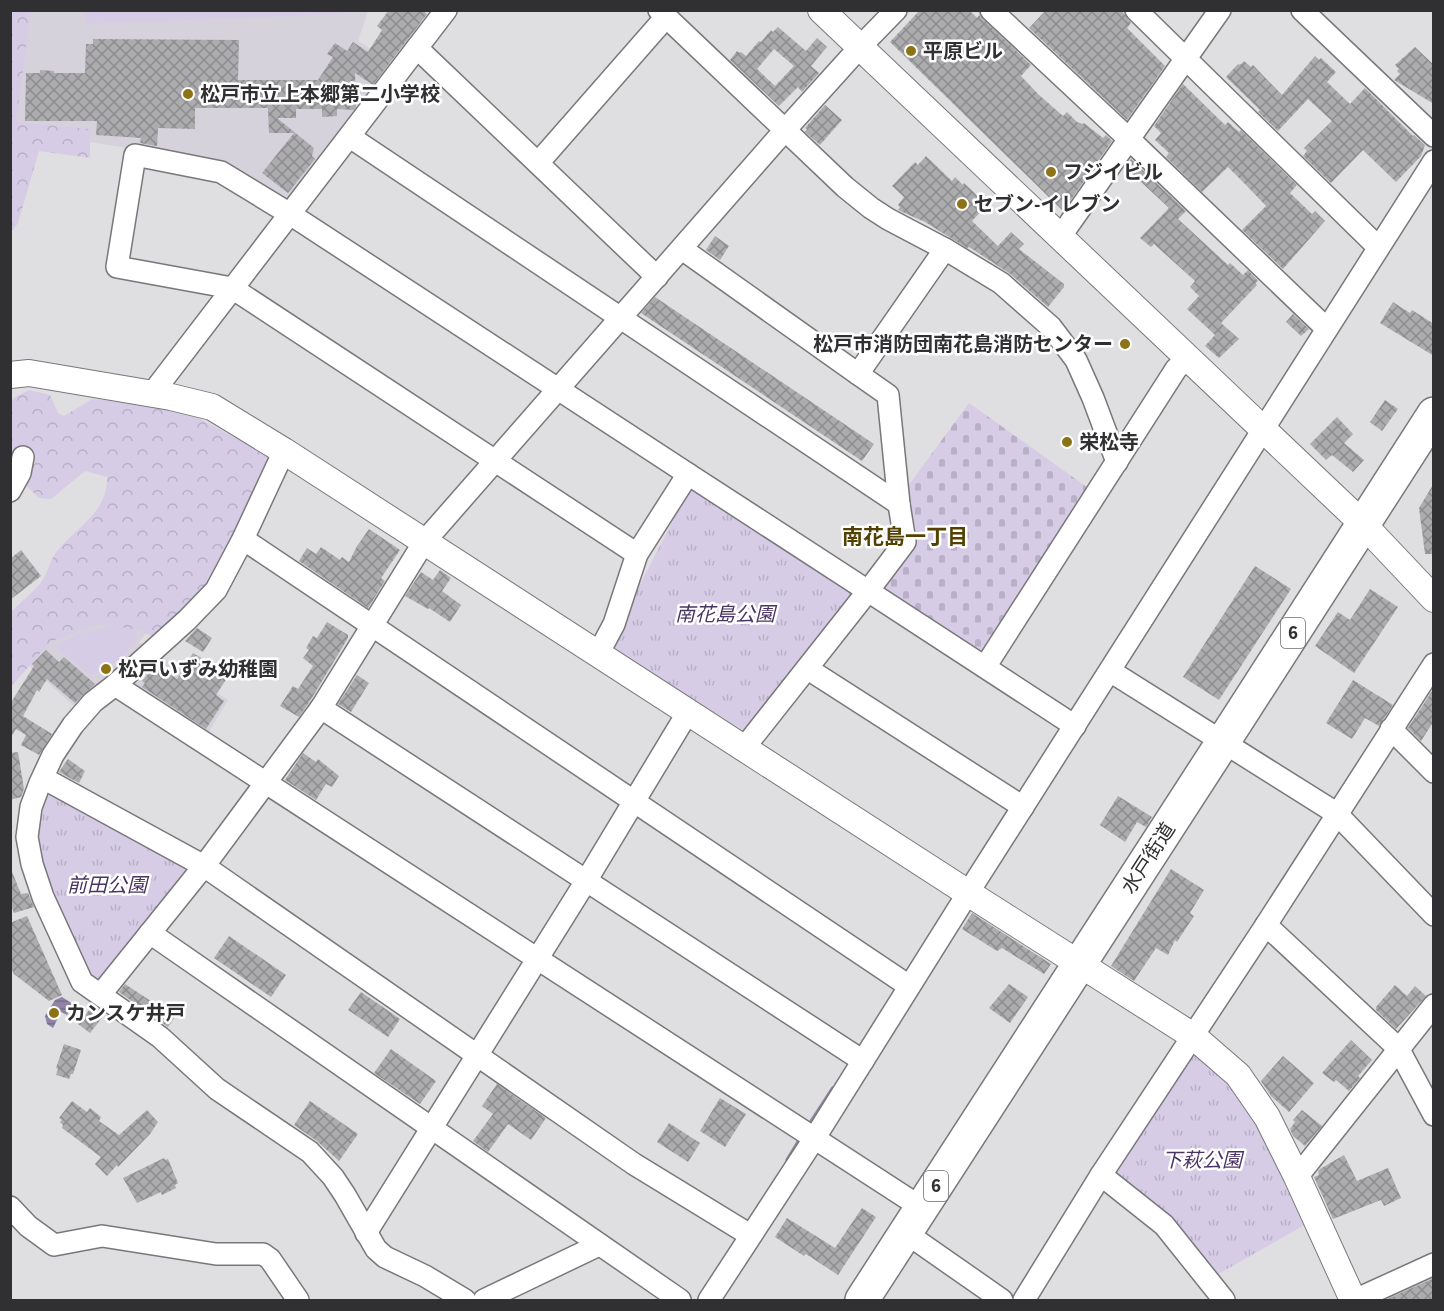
<svg xmlns="http://www.w3.org/2000/svg" width="1444" height="1311" font-family="'Zilla Slab','Noto Sans JP',serif">
<style>
.built{fill:#d6d2dc}
.grass{fill:#d6cce6}
.forest{fill:url(#forest-crowns)}
.cemetery{fill:url(#cemetery-stones)}
.park{fill:url(#park-tufts)}
.water{fill:url(#water-rules)}
.lines{fill:none;stroke-linecap:round;stroke-linejoin:round}
.stream{stroke:#9284a7;stroke-width:5}
.building{fill:url(#building-cross-hatch);fill-rule:evenodd}
.minor-casing{stroke:#79777a;stroke-width:24}
.tertiary-casing{stroke:#79777a;stroke-width:28}
.trunk-casing{stroke:#79777a;stroke-width:36}
.minor{stroke:#fff;stroke-width:21}
.tertiary{stroke:#fff;stroke-width:26}
.trunk{stroke:#fff;stroke-width:33}
.poi-dot{fill:#8c7316;stroke:#fff;stroke-width:2}
.labels{text-anchor:middle;dominant-baseline:central;stroke-width:5;stroke-linejoin:round;paint-order:stroke}
.shield{fill:#fff;stroke:#6e6d6f;stroke-width:1.5}
.shield-label{font-size:18px;font-weight:bold;fill:#302f31}
.poi-label{font-size:20px;font-weight:bold;fill:#302f31;stroke:#fff;text-anchor:start}
.park-label{font-size:20px;font-style:italic;fill:#493464;stroke:#fff}
.street-label{font-size:20px;fill:#302f31;stroke:#fff}
.neighbourhood-label{font-size:21px;font-weight:bold;fill:#524100;stroke:#fff}
</style>
<defs>
<pattern id="forest-crowns" width="20" height="18" patternUnits="userSpaceOnUse" patternTransform="scale(1.5)"><rect width="20" height="18" fill="#d6cce6"/><path d="M2 6a3 3 0 1 1 6 0M12 15a3 3 0 1 1 6 0" fill="none" stroke="#b8b0c6"/></pattern>
<pattern id="cemetery-stones" width="16" height="16" patternUnits="userSpaceOnUse" patternTransform="scale(1.5)"><rect width="16" height="16" fill="#d6cce6"/><path d="M2 7V4a2 2 0 0 1 4 0v3zM10 15v-3a2 2 0 0 1 4 0v3z" fill="#b8b0c6"/></pattern>
<pattern id="park-tufts" width="24" height="20" patternUnits="userSpaceOnUse" patternTransform="scale(1.5)"><rect width="24" height="20" fill="#d6cce6"/><path d="M3 7l-1-3M5 7V3M7 7l1-3M15 17l-1-3M17 17v-4M19 17l1-3" fill="none" stroke="#b8b0c6"/></pattern>
<pattern id="water-rules" width="6" height="5" patternUnits="userSpaceOnUse" patternTransform="scale(1.5)"><rect width="6" height="5" fill="#9284a7"/><path d="M0 2.5h6" fill="none" stroke="#786c89"/></pattern>
<pattern id="building-cross-hatch" width="8" height="8" patternUnits="userSpaceOnUse" patternTransform="scale(1.5)"><rect width="8" height="8" fill="#acabae"/><path d="M0 0l8 8M0 8l8-8" fill="none" stroke="#8c8c8e"/></pattern>
</defs>
<rect width="100%" height="100%" fill="#dfdee1"/>
<g class="built">
<path d="M10,11H368L358,41L390,60L292,199L282,203L225,164L11,129Z"/>
<path d="M118,616L155,623L139,642L228,700L207,735L112,677L76,708L24,661L43,641Z"/>
</g>
<g class="grass">
<path d="M84,11V10L341,11L340,14L86,24Z"/>
<path d="M119,624L135,630L138,638L122,658L91,676L55,646L78,634Z"/>
</g>
<g class="forest">
<path d="M11,10L31,11L16,122L90,129V158L39,151L18,223L11,232Z"/>
<path d="M29,390L50,395L58,413L64,416L92,399L106,400L189,413L269,456L212,579L156,639L140,630L99,624L50,642L11,687V612C20,602 36,591 43,579C49,570 50,560 57,551C77,527 108,512 107,477L85,471L51,499L39,498L11,471L10,402L15,397Z"/>
</g>
<path class="cemetery" d="M969,403L1091,490L983,653L881,590L914,544L908,486Z"/>
<g class="park">
<path d="M690,488L857,591L745,731L608,646Z"/>
<path d="M57,794L192,870L101,985L91,981L45,882L36,836L47,795Z"/>
<path d="M1192,1054L1201,1055L1238,1088L1308,1223L1215,1276L1121,1184L1114,1167Z"/>
</g>
<path class="water" d="M62,997L73,1004L67,1015L61,1012L53,1028L47,1024L45,1016L55,1000Z"/>
<g class="lines">
<g class="stream">
<path d="M807,1129L833,1089"/>
<path d="M788,1160L802,1137"/>
</g>
</g>
<g class="building">
<path d="M389,10H422L427,14L373,85L355,73L356,107L354,110L337,109V116L322,117V109H296V118H277L314,148L312,156L315,159L288,193L262,173L294,133H269L268,108H195V129L158,128L157,146L140,143L141,138L96,135L97,121H25L26,73H40V70L54,71V73H85L86,44H93V39L239,40L238,80H318L333,57L327,54L335,43L347,51L353,42L368,52L382,30L377,26Z"/>
<path d="M920,10H969L977,18L979,15L1031,65L1021,76L1038,94L1063,116L1067,112L1077,122L1083,124L1084,123L1103,138L1106,135L1112,141L1063,211L890,42Z"/>
<path d="M1046,10H1121L1131,23L1127,28L1165,66L1127,120L1029,28Z"/>
<path d="M778,27L806,51L817,38L827,47L811,66L819,73L802,92L798,87L779,106L730,60L737,51L740,53L741,52L746,56L759,41L761,42L771,30L773,32ZM774,49L794,66L775,86L757,69Z"/>
<path d="M1415,47L1434,65V104L1394,80L1400,74L1397,71L1399,69L1395,65Z"/>
<path d="M1315,56L1319,60L1321,58L1336,72L1327,82L1350,104L1365,88L1413,136L1414,135L1425,145L1421,156L1396,182L1363,150L1331,183L1303,156L1307,151L1304,148L1332,121L1308,99L1278,131L1258,112L1260,110L1226,77L1238,64L1240,65L1244,61L1251,67L1253,65L1282,95Z"/>
<path d="M1183,84L1225,125L1228,122L1239,132L1241,130L1297,185L1290,193L1312,214L1315,211L1325,221L1283,269L1242,230L1266,206L1246,185L1228,167L1202,192L1166,157L1169,153L1155,140L1161,133L1154,126Z"/>
<path d="M825,105L842,120L820,145L805,132L807,129L805,128Z"/>
<path d="M926,156L952,181L955,177L963,185L964,183L987,205L972,221L998,246L1011,232L1024,244L1019,249L1064,284V287L1048,307L1009,273L969,247L967,248L925,222L898,210L900,207L898,205L904,197L892,186L915,162L918,165Z"/>
<path d="M1131,159L1186,211L1178,219L1228,265L1230,263L1243,275L1248,270L1258,281L1255,284L1257,285L1221,323L1239,339L1219,358L1205,346L1215,335L1187,309L1199,296L1190,287L1195,281L1154,244L1151,247L1140,238L1169,208L1125,167Z"/>
<path d="M715,236L729,246L720,260L706,250Z"/>
<path d="M655,297L874,444L862,461L641,313Z"/>
<path d="M1393,302L1410,313L1412,310L1434,324V356L1380,323Z"/>
<path d="M1293,314L1309,329L1301,336L1286,322Z"/>
<path d="M1385,400L1398,409L1382,431L1370,422Z"/>
<path d="M1337,417L1353,434L1344,443L1364,460L1353,472L1332,455L1326,460L1310,444Z"/>
<path d="M1434,483V554H1425L1419,508Z"/>
<path d="M369,529L400,550L381,578L385,581L368,608L299,561L307,548L316,554L321,547L340,560L342,557L349,562L357,546Z"/>
<path d="M21,550L41,576L10,600V559Z"/>
<path d="M1255,566L1291,589L1219,700L1183,677Z"/>
<path d="M440,570L451,578L442,591L461,605L450,622L429,608L428,609L405,596L421,572L433,580Z"/>
<path d="M1370,589L1398,607L1354,673L1315,646L1338,612L1350,620Z"/>
<path d="M327,622L348,635V638L310,701L299,717L280,706L293,686L298,689L313,666L303,658L309,650L306,648L313,636L317,638Z"/>
<path d="M197,628L212,638L203,652L185,641Z"/>
<path d="M46,650L59,662L64,657L95,684L75,703L47,679L39,692L37,690L23,716L52,734L39,755L21,745L26,735L16,729L10,739V704L34,666L32,664Z"/>
<path d="M193,653L229,675L216,695L224,701L206,729L142,687L145,683L142,681L156,665L177,679Z"/>
<path d="M357,675L369,683L351,712L338,704Z"/>
<path d="M1353,680L1393,705L1379,726L1365,718L1352,739L1326,723Z"/>
<path d="M1434,688V721L1421,741L1408,728Z"/>
<path d="M18,752L24,789L21,797L10,800V753Z"/>
<path d="M303,753L316,762L318,759L339,776L332,787L326,784L316,800L285,780Z"/>
<path d="M68,759L85,771L79,783L59,772Z"/>
<path d="M1118,796L1152,817L1146,827L1137,822L1125,842L1100,825Z"/>
<path d="M11,869L21,894L28,893L34,907L14,913L10,903Z"/>
<path d="M1171,869L1204,890L1190,913L1194,916L1177,942L1175,940L1168,955L1156,948L1134,981L1111,966Z"/>
<path d="M972,913L1051,964L1044,974L1002,948L997,951L962,929Z"/>
<path d="M27,916L62,995L49,1001L14,974L10,966V923Z"/>
<path d="M229,936L286,975L271,997L214,958Z"/>
<path d="M125,984L175,1017L168,1027L119,992Z"/>
<path d="M1009,984L1028,997L1010,1023L989,1008Z"/>
<path d="M1395,985L1407,996L1415,986L1426,996L1396,1029L1376,1010V1007Z"/>
<path d="M361,992L400,1019L388,1037L348,1010Z"/>
<path d="M93,1005L105,1014L90,1033L78,1024Z"/>
<path d="M1351,1040L1372,1060L1358,1076L1360,1078L1349,1091L1336,1080L1334,1082L1322,1073Z"/>
<path d="M64,1044L81,1050L73,1074H71L69,1079L56,1075L58,1069L56,1068Z"/>
<path d="M391,1049L436,1081L420,1104L374,1073Z"/>
<path d="M1283,1056L1314,1083L1289,1112L1271,1096L1261,1081Z"/>
<path d="M497,1084L546,1118L531,1140L508,1124L488,1152L473,1141L493,1114L482,1106Z"/>
<path d="M720,1098L746,1114L725,1147L700,1131Z"/>
<path d="M72,1101L87,1112L90,1108L101,1117L99,1121L119,1135L147,1110L158,1122L150,1134L118,1167L117,1165L107,1176L95,1164L101,1157L62,1128L63,1125L60,1122L62,1120L59,1118Z"/>
<path d="M310,1101L358,1134L339,1161L317,1141L294,1125Z"/>
<path d="M1302,1110L1322,1126L1305,1146L1293,1136L1290,1129L1295,1122L1293,1120Z"/>
<path d="M669,1123L700,1143L688,1162L657,1142Z"/>
<path d="M1344,1155L1357,1181L1388,1168L1401,1198L1384,1206L1381,1200L1333,1219L1314,1177L1319,1175L1318,1171L1320,1169Z"/>
<path d="M164,1158L165,1160L168,1159L178,1183L175,1185L176,1188L162,1195L161,1192L137,1203L123,1178Z"/>
<path d="M862,1208L876,1217L838,1275L806,1254L804,1256L775,1237L787,1218L835,1248Z"/>
<path d="M1434,1278V1300H1385Z"/>
</g>
<g class="lines">
<g class="minor-casing">
<g id="minor">
<path d="M659,10L845,187L871,208L888,219L945,249L1001,283L1051,327L1076,360L1093,398L1117,462"/>
<path d="M991,10L1129,139L1220,10"/>
<path d="M1136,10L1378,247"/>
<path d="M1302,10L1434,136"/>
<path d="M417,48L657,277"/>
<path d="M350,137L899,504"/>
<path d="M538,163L666,17"/>
<path d="M1060,237L1129,139L1326,328"/>
<path d="M682,249L858,374"/>
<path d="M945,249L858,374L888,395L899,504L905,542L868,591L1075,726"/>
<path d="M151,395L446,10"/>
<path d="M284,451L243,539L216,590L187,620L115,685L93,702L73,725L53,755L40,783L31,807L27,837L32,864L43,897L82,982L160,1037L217,1089L310,1152L333,1177L345,1195L376,1249L385,1257L425,1276L465,1300"/>
<path d="M10,491L20,473L23,457"/>
<path d="M243,539L909,986"/>
<path d="M637,554L232,288L117,267L135,155L221,172L290,214L688,474"/>
<path d="M598,654L614,624L637,554L688,474L868,591L744,748"/>
<path d="M985,667L1176,369L1187,358"/>
<path d="M808,669L1023,807"/>
<path d="M1110,671L1336,813L1434,915"/>
<path d="M115,685L922,1208"/>
<path d="M321,708L863,1061"/>
<path d="M1391,729L1434,772"/>
<path d="M43,778L204,866L634,1164L750,1235"/>
<path d="M1266,925L1398,1048L1434,1115"/>
<path d="M150,933L680,1300"/>
<path d="M101,994L204,866L321,708L424,542L785,130L860,47L896,10"/>
<path d="M1101,1175L1164,1225L1224,1300"/>
<path d="M1297,1177L1434,1005"/>
<path d="M10,1207L28,1226L54,1245L102,1236L216,1254H263L270,1259L298,1300"/>
<path d="M366,1233L586,881L688,712"/>
<path d="M906,1233L1002,1300"/>
<path d="M484,1300L599,1245"/>
<path d="M709,1300L814,1139L968,893L1434,161"/>
<path d="M1024,1300L1101,1175L1266,925L1434,664"/>
<path d="M1355,1300L1434,1264"/>
</g>
</g>
<g class="tertiary-casing">
<g id="tertiary">
<path d="M821,10L1363,524L1434,599"/>
<path d="M10,375L29,373L171,397L212,407L284,451L968,893L1193,1036L1238,1075L1267,1117L1297,1177L1353,1300"/>
</g>
</g>
<g class="trunk-casing">
<path id="trunk" d="M862,1300L1223,742L1434,414"/>
</g>
<use href="#minor" class="minor"/>
<use href="#tertiary" class="tertiary"/>
<use href="#trunk" class="trunk"/>
</g>
<g class="poi-dot">
<circle cx="911" cy="51" r="6"/>
<circle cx="188" cy="94" r="6"/>
<circle cx="1051" cy="172" r="6"/>
<circle cx="962" cy="204" r="6"/>
<circle cx="1125" cy="344" r="6"/>
<circle cx="1067" cy="442" r="6"/>
<circle cx="106" cy="669" r="6"/>
<circle cx="54" cy="1013" r="6"/>
</g>
<g class="labels">
<g class="shield">
<rect x="1281" y="618" width="24" height="30" rx="4.5"/>
<rect x="924" y="1171" width="24" height="30" rx="4.5"/>
</g>
<g class="shield-label">
<text x="1293" y="633">6</text>
<text x="936" y="1186">6</text>
</g>
<g class="poi-label">
<text x="923" y="51">平原ビル</text>
<text x="200" y="94">松戸市立上本郷第二小学校</text>
<text x="1063" y="172">フジイビル</text>
<text x="974" y="204">セブン-イレブン</text>
<text x="1113" y="344" text-anchor="end">松戸市消防団南花島消防センター</text>
<text x="1079" y="442">栄松寺</text>
<text x="118" y="669">松戸いずみ幼稚園</text>
<text x="66" y="1013">カンスケ井戸</text>
</g>
<g class="park-label">
<text x="725" y="614">南花島公園</text>
<text x="107" y="885">前田公園</text>
<text x="1202" y="1160">下萩公園</text>
</g>
<g class="street-label">
<text transform="translate(1148 858) rotate(-57)">水戸街道</text>
</g>
<g class="neighbourhood-label">
<text x="905" y="536">南花島一丁目</text>
</g>
</g>
<rect width="1444" height="1311" fill="none" stroke="#302f31" stroke-width="24"/>
</svg>
